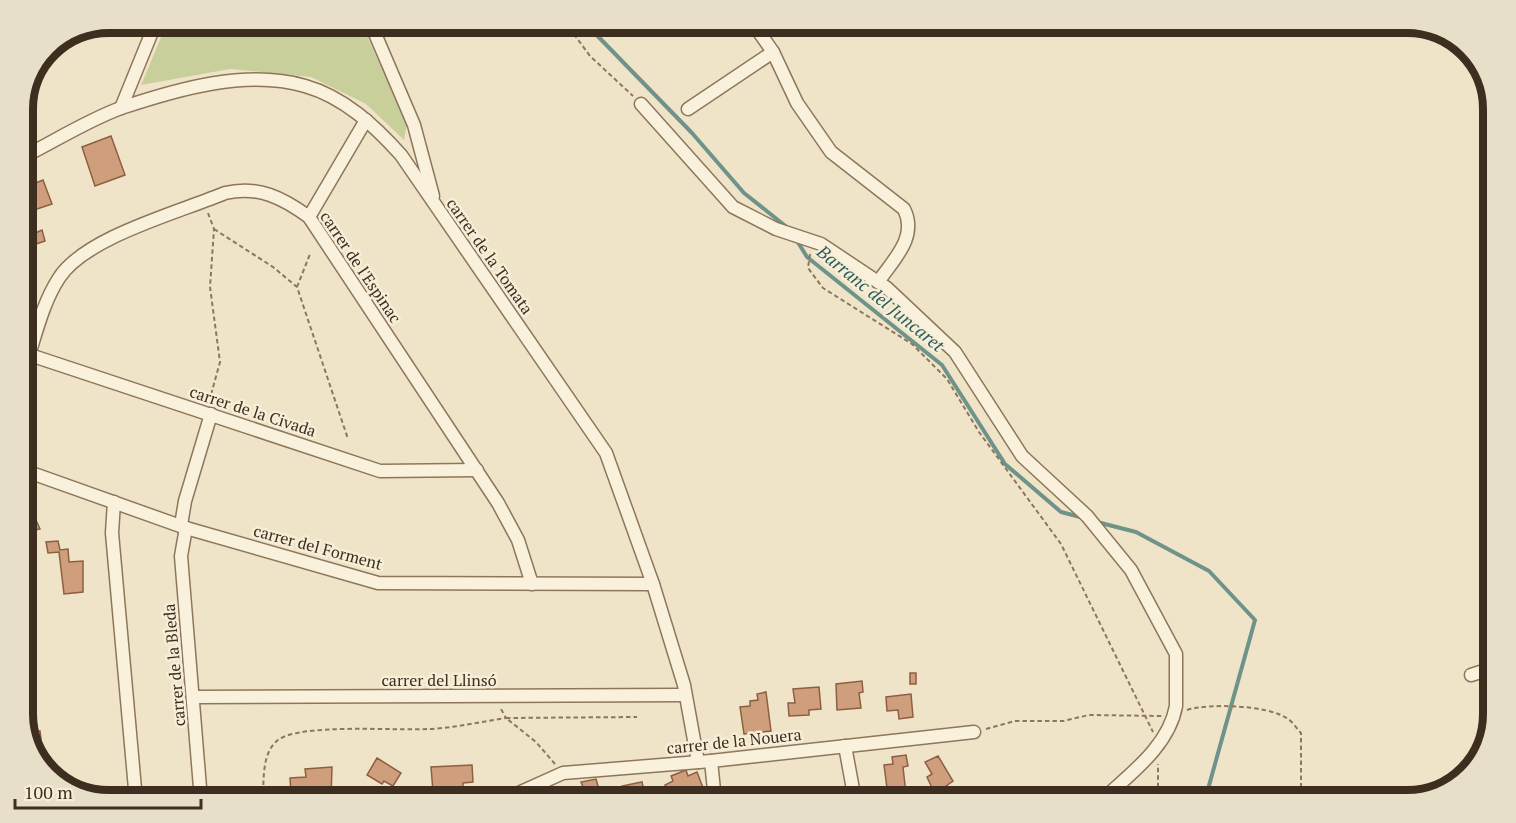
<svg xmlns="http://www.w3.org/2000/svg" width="1516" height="823" font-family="'PT Serif',serif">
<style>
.green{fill:#c9cf9b}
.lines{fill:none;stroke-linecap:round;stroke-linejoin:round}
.stream{stroke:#6f938a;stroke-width:4}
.building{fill:#cf9f7d;stroke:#8d5f41;stroke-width:1.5}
.minor-casing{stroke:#8d765c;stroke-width:15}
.path{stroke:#8d765c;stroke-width:2;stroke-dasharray:4.5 3;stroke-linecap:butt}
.minor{stroke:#faf1dc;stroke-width:12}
.labels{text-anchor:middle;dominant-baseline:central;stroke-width:5;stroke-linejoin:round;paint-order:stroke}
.street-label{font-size:16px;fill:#3d2e20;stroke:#f7eed8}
.water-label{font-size:18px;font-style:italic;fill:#2f5d5a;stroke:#f7eed8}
.rim{fill:none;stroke:#3d2e20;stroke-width:8}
</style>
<rect width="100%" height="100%" fill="#f0e4c8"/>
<path class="green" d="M167,23H361L407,124L404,140L366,104L311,77L230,69L141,85Z"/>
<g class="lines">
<g class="stream">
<path d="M584,22L692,133L744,193L788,228"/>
<path d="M796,239L807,257L942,365L1005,464L1061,512L1084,518"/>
<path d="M1097,522L1136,532L1209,571L1255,620L1205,800"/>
</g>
</g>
<g class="building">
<path d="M111,136L125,175L95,186L82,147Z"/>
<path d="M43,180L52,204L28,212L23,188Z"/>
<path d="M42,230L45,241L30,246L26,237Z"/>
<path d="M23,518H35L40,529L35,530L36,539H28V543L23,544Z"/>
<path d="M58,541L60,550L68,549L69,562L83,561V592L64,594L59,552L48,553L46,542Z"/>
<rect x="910" y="673" width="6" height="11"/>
<path d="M862,681L863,692L859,693L861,708L837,710L836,684Z"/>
<path d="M819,687L821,709L809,710V715L789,716L788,703H795L793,689Z"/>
<path d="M766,692L771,731L744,734L740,707L750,706V701L758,700L757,694Z"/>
<path d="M911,694L913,717L899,719L898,710L887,711L886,697Z"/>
<path d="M27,707H36V717H28Z"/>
<path d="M32,731H40L41,739H32Z"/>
<path d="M906,755L908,766L903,767L906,794L888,796L884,765L893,764L892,757Z"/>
<path d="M938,756L953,781L943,788L933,790L927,777L932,774L925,762Z"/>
<path d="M377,758L401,773L393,786L384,781L382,784L367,775Z"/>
<path d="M472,765L473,782L463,783V790L433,791L431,767Z"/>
<path d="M332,767L331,799L307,800L306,792L291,794L290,778L306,777L305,769Z"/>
<path d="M686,770L688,776L697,772L705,793L688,800H671L665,785L673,781L671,776Z"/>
<path d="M596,779L602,800H565L563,792L583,787L581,782Z"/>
<path d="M642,782L646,800H618L616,792L623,790L622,786Z"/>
</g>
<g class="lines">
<g class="minor-casing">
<g id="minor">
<path d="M370,22L414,125L433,196"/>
<path d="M752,22L773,52L797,103L831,152L904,209C918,237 894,259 878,282"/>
<path d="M641,104L733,207L776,229L821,244L887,288L955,352L1022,456L1087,516L1131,570L1176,654V706C1169,746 1130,774 1102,800"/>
<path d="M121,108L156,22"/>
<path d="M688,109L773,52"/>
<path d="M23,157C55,141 88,120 121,108C178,89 246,69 305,86C344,97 375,126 401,155L606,453L653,584L684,685L698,762"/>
<path d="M309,217L366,120"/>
<path d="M24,353L380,471L477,470"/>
<path d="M29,355C37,329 44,301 59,278C85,237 180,212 225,193C258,185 283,198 309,217L498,503L518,540L532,584"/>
<path d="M23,470L186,528L378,583L653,584"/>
<path d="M114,502L112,533L136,800"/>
<path d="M181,525L185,501L211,414"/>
<path d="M186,528L181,556L201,800"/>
<path d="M1471,675L1493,668"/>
<path d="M194,697L685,695"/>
<path d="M845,746L855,800"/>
<path d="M711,761L715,800"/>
<path d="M352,794L355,800"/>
<path d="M503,800L563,773L711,761L974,732"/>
</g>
</g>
<g class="path">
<path d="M565,22L590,56L633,96"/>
<path d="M208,213L214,229L210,287L220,362L209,402"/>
<path d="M214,229L273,267L297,287L348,439"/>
<path d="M810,254L808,268L823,288L912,344L947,379L979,432L1061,544L1153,732"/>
<path d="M297,287L310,254"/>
<path d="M1187,710C1209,703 1269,705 1288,719C1293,722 1297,729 1301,733V800"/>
<path d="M986,729L1015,721H1063L1089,715L1162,716"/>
<path d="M555,764L536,742L506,718L637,717"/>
<path d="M263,800C264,782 261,753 278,740C301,723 396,731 428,729C454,728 480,722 506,718L501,709"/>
<path d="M1152,800L1158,793V764"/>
</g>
<use href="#minor" class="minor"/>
</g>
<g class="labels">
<g class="street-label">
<text transform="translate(490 256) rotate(55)">carrer de la Tomata</text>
<text transform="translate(361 267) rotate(56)">carrer de l'Espinac</text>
<text transform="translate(253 411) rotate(18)">carrer de la Civada</text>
<text transform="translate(318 547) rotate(15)">carrer del Forment</text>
<text transform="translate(174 665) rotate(-95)">carrer de la Bleda</text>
<text x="439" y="680">carrer del Llinsó</text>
<text transform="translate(734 741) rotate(-6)">carrer de la Nouera</text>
</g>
<g class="water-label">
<text transform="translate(881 298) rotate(39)">Barranc del Juncaret</text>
</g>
</g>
<path d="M0 0H1516V823H0ZM109 33H1407A76 76 0 0 1 1483 109V714A76 76 0 0 1 1407 790H109A76 76 0 0 1 33 714V109A76 76 0 0 1 109 33Z" fill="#e8dfc9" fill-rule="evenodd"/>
<path class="rim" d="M109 33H1407A76 76 0 0 1 1483 109V714A76 76 0 0 1 1407 790H109A76 76 0 0 1 33 714V109A76 76 0 0 1 109 33Z"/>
<path d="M15 799v9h186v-9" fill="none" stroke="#3d2e20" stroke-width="3"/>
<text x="24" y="799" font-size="18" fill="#3d2e20" stroke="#f7eed8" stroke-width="4.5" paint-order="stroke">100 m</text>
</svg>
